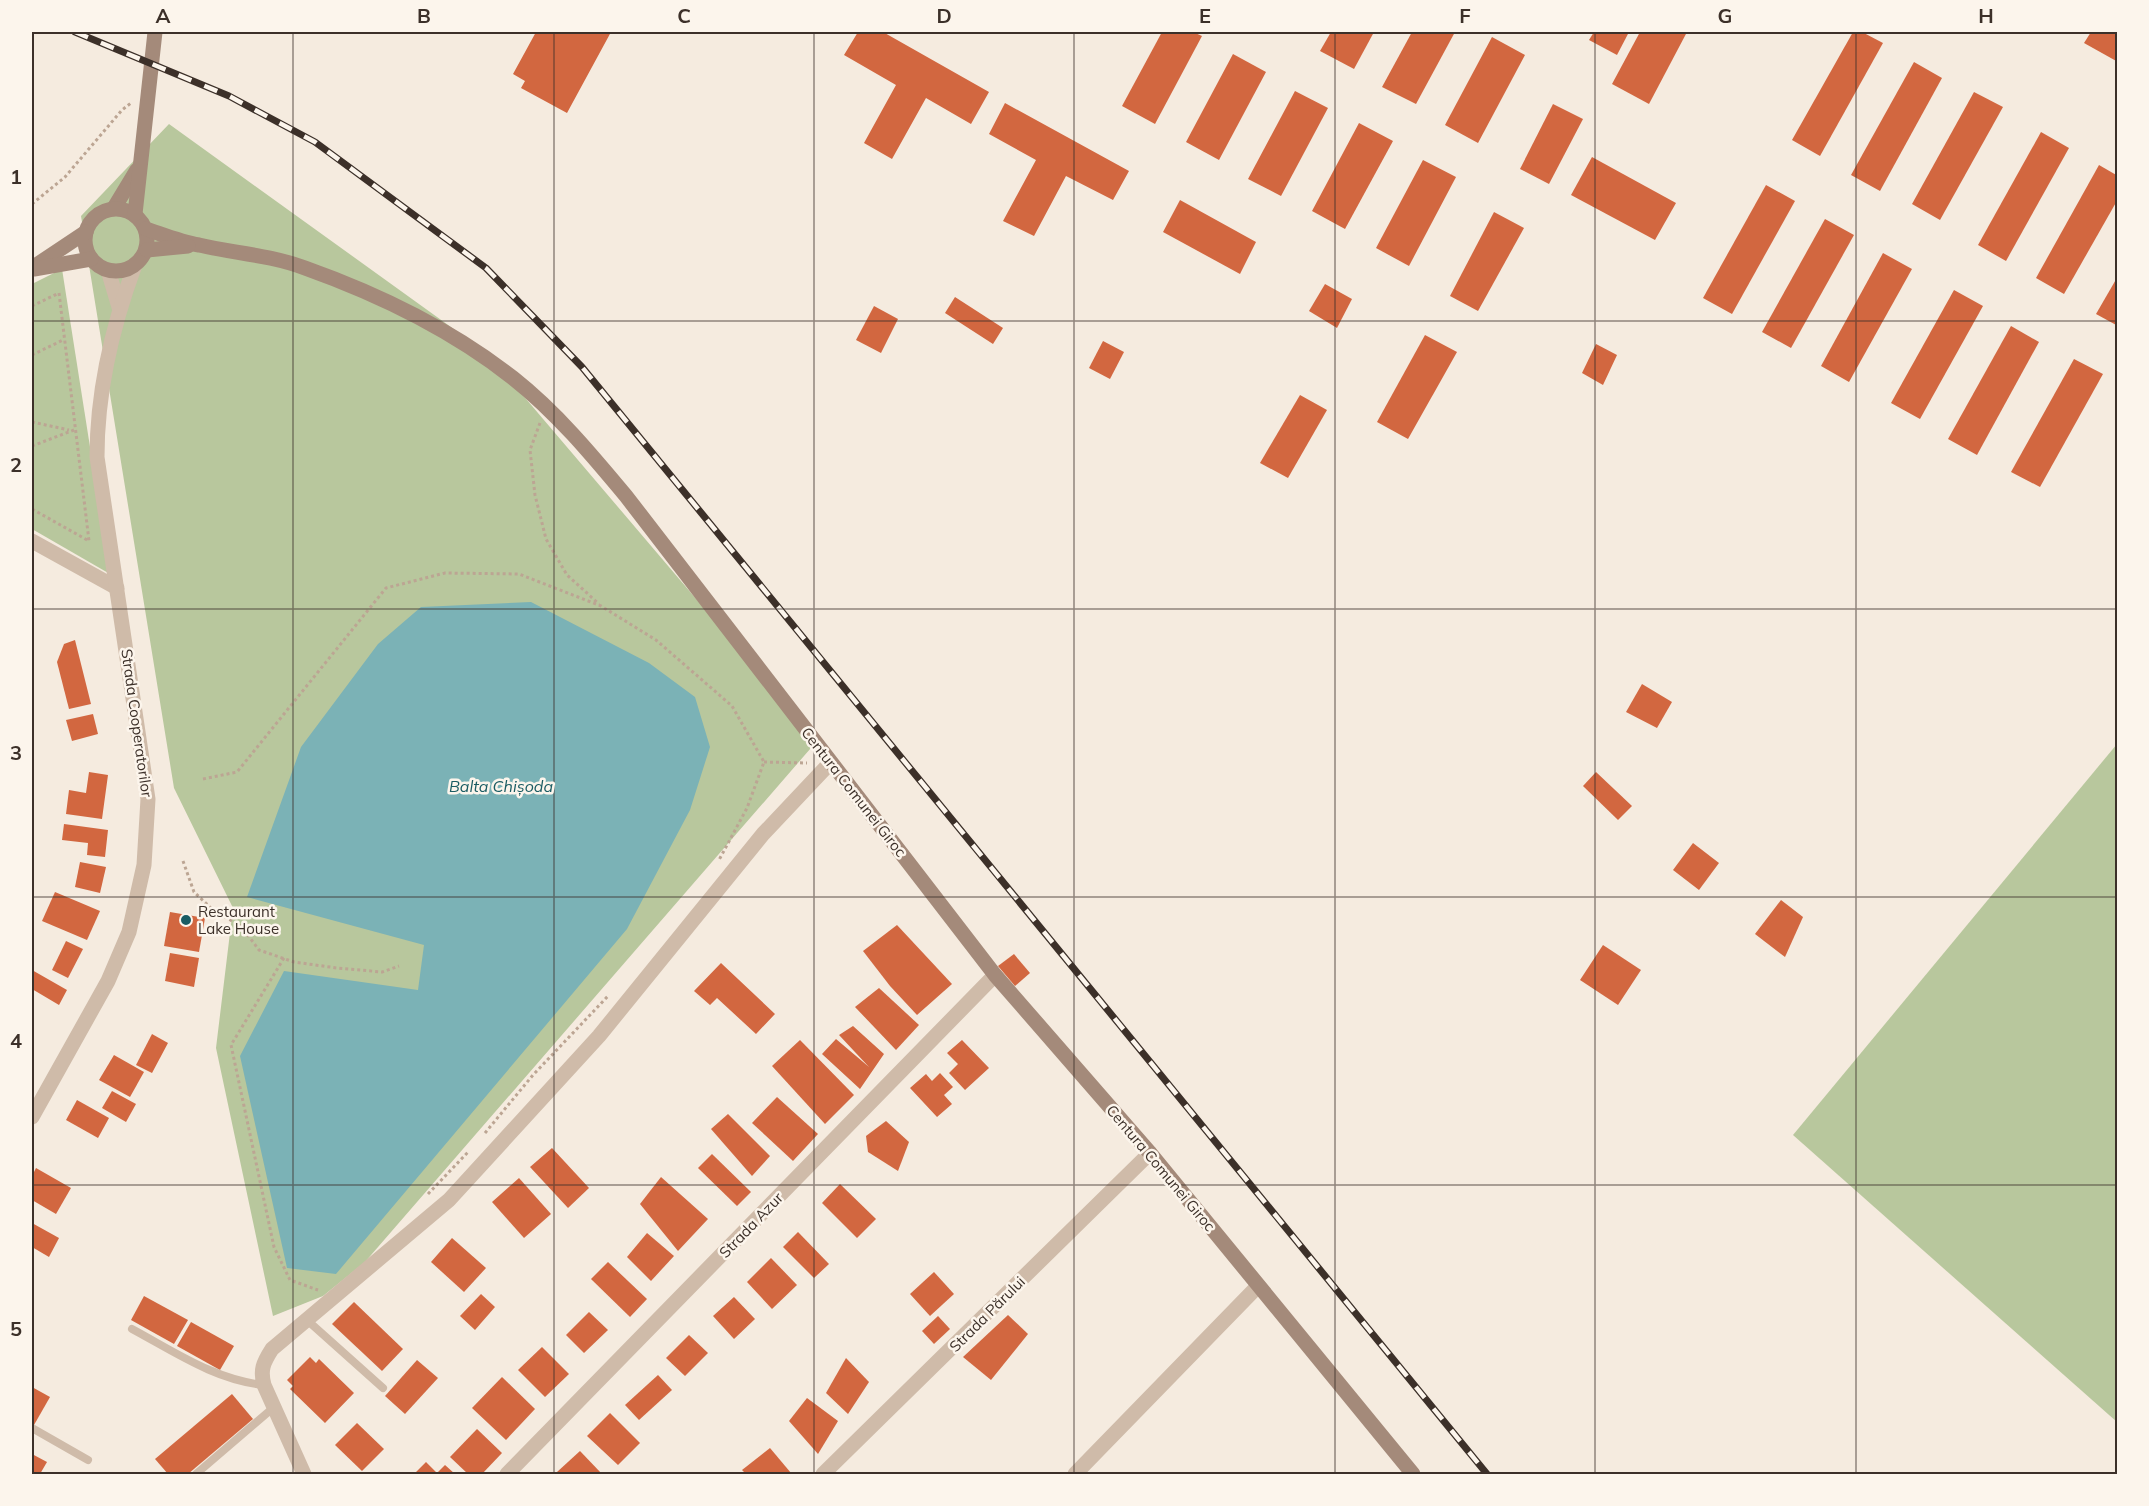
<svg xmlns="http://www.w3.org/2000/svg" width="2149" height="1506" font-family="Mulish,sans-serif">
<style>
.green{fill:#b8c79d}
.water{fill:#7bb2b6}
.building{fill:#d26740}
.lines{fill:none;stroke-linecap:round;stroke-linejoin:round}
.path{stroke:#bca593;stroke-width:3;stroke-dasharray:3 3;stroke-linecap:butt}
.lane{stroke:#cfbba9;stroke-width:8}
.street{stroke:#cfbba9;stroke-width:15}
.secondary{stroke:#a48a7a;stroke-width:15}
.rail-casing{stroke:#3c3029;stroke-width:7}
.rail{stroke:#fcf5ec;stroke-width:4.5;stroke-dasharray:14;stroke-linecap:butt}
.grid{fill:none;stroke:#3c3029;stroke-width:1.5;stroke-opacity:0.55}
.poi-dot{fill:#1a5c63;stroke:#fcf5ec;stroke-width:2}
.labels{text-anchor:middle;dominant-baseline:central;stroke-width:5;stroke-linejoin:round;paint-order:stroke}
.street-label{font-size:15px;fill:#3c3029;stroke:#fcf5ec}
.poi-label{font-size:15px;fill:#3c3029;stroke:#fcf5ec;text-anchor:start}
.water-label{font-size:16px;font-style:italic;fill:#1a5c63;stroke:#fcf5ec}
.neatline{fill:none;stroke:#3c3029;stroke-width:2}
.grid-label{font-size:20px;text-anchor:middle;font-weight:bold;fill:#3c3029}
</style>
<rect width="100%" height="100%" fill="#f5ebdf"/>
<g class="green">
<path d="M169,124L487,353L817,741L365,1262L323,1296L273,1316L216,1048L233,908L174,788L81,216Z"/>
<path d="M62,269L110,574L32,529V284Z"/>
<path d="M2117,744V1422L1793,1135Z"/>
</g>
<path class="water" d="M531,602L649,663L695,697L710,747L690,810L627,929L336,1274L287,1268L240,1056L284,971L418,990L424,945L247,897L301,747L378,644L421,607Z"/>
<g class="building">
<path d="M536,32H611L567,113L521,88L525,81L513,74Z"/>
<path d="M858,32H883L989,92L971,124L926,98L892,159L864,143L896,85L844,55Z"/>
<path d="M1162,32H1193L1202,36L1155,124L1122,106Z"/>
<path d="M1331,32H1374L1354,69L1320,51Z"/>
<path d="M1412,32H1455L1416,104L1382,87Z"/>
<path d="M1594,32H1629L1617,55L1589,40Z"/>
<path d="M1640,32H1687L1649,104L1612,84Z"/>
<path d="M1853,32H1862L1883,43L1820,156L1792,140Z"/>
<path d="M2091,32H2118V62L2084,43Z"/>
<path d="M1492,37L1525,55L1478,143L1445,125Z"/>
<path d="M1233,54L1266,72L1219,160L1186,142Z"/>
<path d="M1914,62L1942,78L1880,191L1851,175Z"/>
<path d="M1295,91L1328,108L1281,196L1248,179Z"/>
<path d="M1974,92L2003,107L1940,220L1912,204Z"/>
<path d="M1005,103L1129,171L1113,200L1066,176L1034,236L1003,221L1036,160L989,134Z"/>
<path d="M1553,104L1583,119L1549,184L1520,169Z"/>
<path d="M1359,123L1393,141L1345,229L1312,211Z"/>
<path d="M2041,132L2069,148L2006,261L1978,245Z"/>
<path d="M1592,157L1676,203L1655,240L1571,195Z"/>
<path d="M1423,160L1456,177L1409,266L1376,248Z"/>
<path d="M2099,165L2118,176V199L2064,294L2036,278Z"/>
<path d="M1766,185L1795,201L1732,314L1703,298Z"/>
<path d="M1180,200L1256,242L1240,274L1163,232Z"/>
<path d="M1494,212L1524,228L1478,311L1450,296Z"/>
<path d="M1825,219L1854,235L1791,348L1762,332Z"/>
<path d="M1883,253L1912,269L1849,382L1821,366Z"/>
<path d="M2118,276V326L2096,314Z"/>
<path d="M1325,284L1352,299L1337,328L1309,311Z"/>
<path d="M1954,290L1983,306L1920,419L1891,403Z"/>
<path d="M955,297L1003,328L993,344L945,313Z"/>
<path d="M874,306L898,319L881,353L856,340Z"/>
<path d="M2011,326L2039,342L1977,455L1948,439Z"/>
<path d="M1425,335L1457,352L1408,439L1377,422Z"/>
<path d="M1103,341L1124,352L1110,379L1089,368Z"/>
<path d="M1596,344L1617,355L1603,385L1582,373Z"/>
<path d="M2074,359L2103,374L2040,487L2011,472Z"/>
<path d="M1300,395L1327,410L1288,478L1260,463Z"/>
<path d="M75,640L91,704L69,709L57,662L64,644Z"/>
<path d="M1642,684L1672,702L1657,728L1626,712Z"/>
<path d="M93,714L98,734L72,741L66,720Z"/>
<path d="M89,772L108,775L102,819L66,814L69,790L86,793Z"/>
<path d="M1596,772L1632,806L1618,820L1583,786Z"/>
<path d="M64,824L108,830L105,857L87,855L88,843L62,840Z"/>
<path d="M1693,843L1719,863L1699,890L1673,870Z"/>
<path d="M80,862L106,867L100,893L75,887Z"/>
<path d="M55,892L100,911L87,940L42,921Z"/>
<path d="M1781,900L1803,917L1785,957L1755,934Z"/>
<path d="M170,912L205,918L199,952L164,946Z"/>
<path d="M897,925L952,984L917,1015L890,986L863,951Z"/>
<path d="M66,941L83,949L68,978L52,970Z"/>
<path d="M1603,945L1641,970L1618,1005L1580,980Z"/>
<path d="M170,953L199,958L194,987L165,981Z"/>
<path d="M1014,954L1030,973L1015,986L998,966Z"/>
<path d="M721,963L775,1014L756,1034L717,998L710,1005L694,991Z"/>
<path d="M32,970L67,990L59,1005L32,989Z"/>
<path d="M879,988L919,1025L896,1050L855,1007Z"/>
<path d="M853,1026L884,1054L860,1089L822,1054L836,1039L869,1067L839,1035Z"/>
<path d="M152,1034L168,1043L152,1073L136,1065Z"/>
<path d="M800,1040L854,1095L825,1124L772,1066Z"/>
<path d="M962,1040L989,1068L965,1090L949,1073L958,1064L947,1053Z"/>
<path d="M114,1055L144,1072L130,1097L99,1080Z"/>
<path d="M940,1073L953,1087L944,1095L952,1104L937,1117L910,1088L926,1074L932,1081Z"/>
<path d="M112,1091L136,1104L126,1122L102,1108Z"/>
<path d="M777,1097L818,1134L793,1161L752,1123Z"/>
<path d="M77,1100L109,1118L98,1138L66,1120Z"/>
<path d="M728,1114L770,1156L752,1176L711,1129Z"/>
<path d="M886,1121L909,1142L898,1171L868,1152L866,1136Z"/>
<path d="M552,1148L589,1188L568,1208L530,1167Z"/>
<path d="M712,1154L751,1192L737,1206L698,1168Z"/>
<path d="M36,1168L71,1188L56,1214L32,1200V1176Z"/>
<path d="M661,1177L708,1219L678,1251L640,1204Z"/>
<path d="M519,1178L551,1214L524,1238L492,1202Z"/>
<path d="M840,1184L876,1219L857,1238L822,1203Z"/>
<path d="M32,1223L59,1238L49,1257L32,1247Z"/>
<path d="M798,1232L829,1264L814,1278L783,1247Z"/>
<path d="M647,1233L674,1256L651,1281L627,1257Z"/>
<path d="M452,1238L486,1268L464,1292L431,1262Z"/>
<path d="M771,1258L797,1285L772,1309L747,1282Z"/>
<path d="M608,1262L647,1299L630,1317L591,1279Z"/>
<path d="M934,1272L954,1294L930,1316L910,1294Z"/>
<path d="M481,1294L495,1307L475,1330L460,1316Z"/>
<path d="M144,1296L188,1320L174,1344L131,1320Z"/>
<path d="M734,1297L755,1319L734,1339L713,1316Z"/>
<path d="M354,1302L403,1349L382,1371L332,1324Z"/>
<path d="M589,1312L608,1330L584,1353L566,1335Z"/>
<path d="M1008,1315L1028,1334L991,1380L963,1357Z"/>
<path d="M938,1316L950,1329L934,1344L922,1331Z"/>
<path d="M191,1322L234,1346L220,1370L177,1346Z"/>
<path d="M689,1335L708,1353L685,1376L666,1358Z"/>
<path d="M542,1347L569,1374L545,1397L518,1370Z"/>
<path d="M310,1357L316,1363L319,1359L354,1393L325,1423L290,1389L293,1386L287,1380Z"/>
<path d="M846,1358L869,1382L848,1414L826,1393Z"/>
<path d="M417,1360L438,1378L405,1414L385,1396Z"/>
<path d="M658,1375L672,1390L639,1420L625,1405Z"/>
<path d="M502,1377L535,1409L506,1440L472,1408Z"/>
<path d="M32,1387L50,1397L34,1425L32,1424Z"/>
<path d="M232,1394L253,1419L188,1474H168L155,1459Z"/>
<path d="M807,1398L838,1421L818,1454L789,1421Z"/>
<path d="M610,1413L640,1443L618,1465L587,1436Z"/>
<path d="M357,1423L384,1449L362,1471L335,1445Z"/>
<path d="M477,1429L502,1453L482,1474H468L450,1457Z"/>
<path d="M770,1448L791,1473L746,1474L742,1470Z"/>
<path d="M580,1451L602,1474H560L557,1472Z"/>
<path d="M32,1454L47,1462L40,1474H32Z"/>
<path d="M426,1462L437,1473L445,1465L455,1474H414Z"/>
</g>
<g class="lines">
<g class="path">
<path d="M32,204L65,177L122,110L131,103"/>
<path d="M32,306L59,293L89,541L32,509"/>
<path d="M32,355L63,340"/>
<path d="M32,422L69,430"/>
<path d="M540,423L530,450L535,495L546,539L567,575L599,604"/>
<path d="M32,446L74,430"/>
<path d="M764,762L807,763"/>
<path d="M203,779L237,772L386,588L445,573L519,574L601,606L656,640L732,706L764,762L747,808L719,860"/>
<path d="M183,861L194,892L213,910L241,926L259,950L294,962L337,968L382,972L399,966"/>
<path d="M284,958L231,1045L274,1247L290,1280L318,1290"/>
<path d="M485,1133L533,1075L609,995"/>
<path d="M428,1194L469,1151"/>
</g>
<g class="lane">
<path d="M308,1321L383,1388"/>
<path d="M132,1329C175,1352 215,1380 264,1385"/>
<path d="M32,1428L88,1460"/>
<path d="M196,1474L273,1408"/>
</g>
<g class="street">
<path d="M108,270L119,307"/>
<path d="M32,541L117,588"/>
<path d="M32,1117L108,981L129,932L144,865L148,799L97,457C97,391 112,327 135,265"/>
<path d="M304,1474L264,1385C260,1370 263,1363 272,1349L449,1200L599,1036L763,834L830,763"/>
<path d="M507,1474L995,975"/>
<path d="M823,1474L1150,1153"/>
<path d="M1075,1474L1258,1286"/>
</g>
<g class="secondary">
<path d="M114,208L137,170"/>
<circle cx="116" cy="240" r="31"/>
<path d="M135,214L155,32"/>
<path d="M146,229C164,235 181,242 199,245C234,253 270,255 305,268C378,294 452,330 513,378C556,412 591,454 626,496L995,975L1150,1153L1413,1474"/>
<path d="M147,250L188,246"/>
<path d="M32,268L86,232"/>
<path d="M34,269L91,259"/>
</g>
<g class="rail-casing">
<path id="rail" d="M75,32L229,96L315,142L486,268L582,367L1487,1474"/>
</g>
<use href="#rail" class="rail"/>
</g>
<path class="grid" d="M293,32V1474M554,32V1474M814,32V1474M1074,32V1474M1335,32V1474M1595,32V1474M1856,32V1474M32,321H2118M32,609H2118M32,897H2118M32,1185H2118"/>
<circle class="poi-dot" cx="186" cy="920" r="6"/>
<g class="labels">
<g class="street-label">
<text transform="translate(137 723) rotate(82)">Strada Cooperatorilor</text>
<text transform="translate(854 792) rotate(52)">Centura Comunei Giroc</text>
<text transform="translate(1161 1168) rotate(50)">Centura Comunei Giroc</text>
<text transform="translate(751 1225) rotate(-46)">Strada Azur</text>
<text transform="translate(987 1314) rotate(-45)">Strada Părului</text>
</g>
<g class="poi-label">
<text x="198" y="911">Restaurant<tspan x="198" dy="17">Lake House</tspan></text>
</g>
<g class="water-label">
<text x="501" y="786">Balta Chișoda</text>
</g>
</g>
<rect width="2149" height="1506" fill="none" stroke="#fcf5ec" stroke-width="66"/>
<rect x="33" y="33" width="2083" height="1440" class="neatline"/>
<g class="grid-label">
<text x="163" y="23">A</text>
<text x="424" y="23">B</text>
<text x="684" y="23">C</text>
<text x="944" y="23">D</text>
<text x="1205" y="23">E</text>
<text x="1465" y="23">F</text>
<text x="1725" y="23">G</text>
<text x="1986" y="23">H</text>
<text x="16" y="184">1</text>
<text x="16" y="472">2</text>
<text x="16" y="760">3</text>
<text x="16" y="1048">4</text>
<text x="16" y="1336">5</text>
</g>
</svg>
